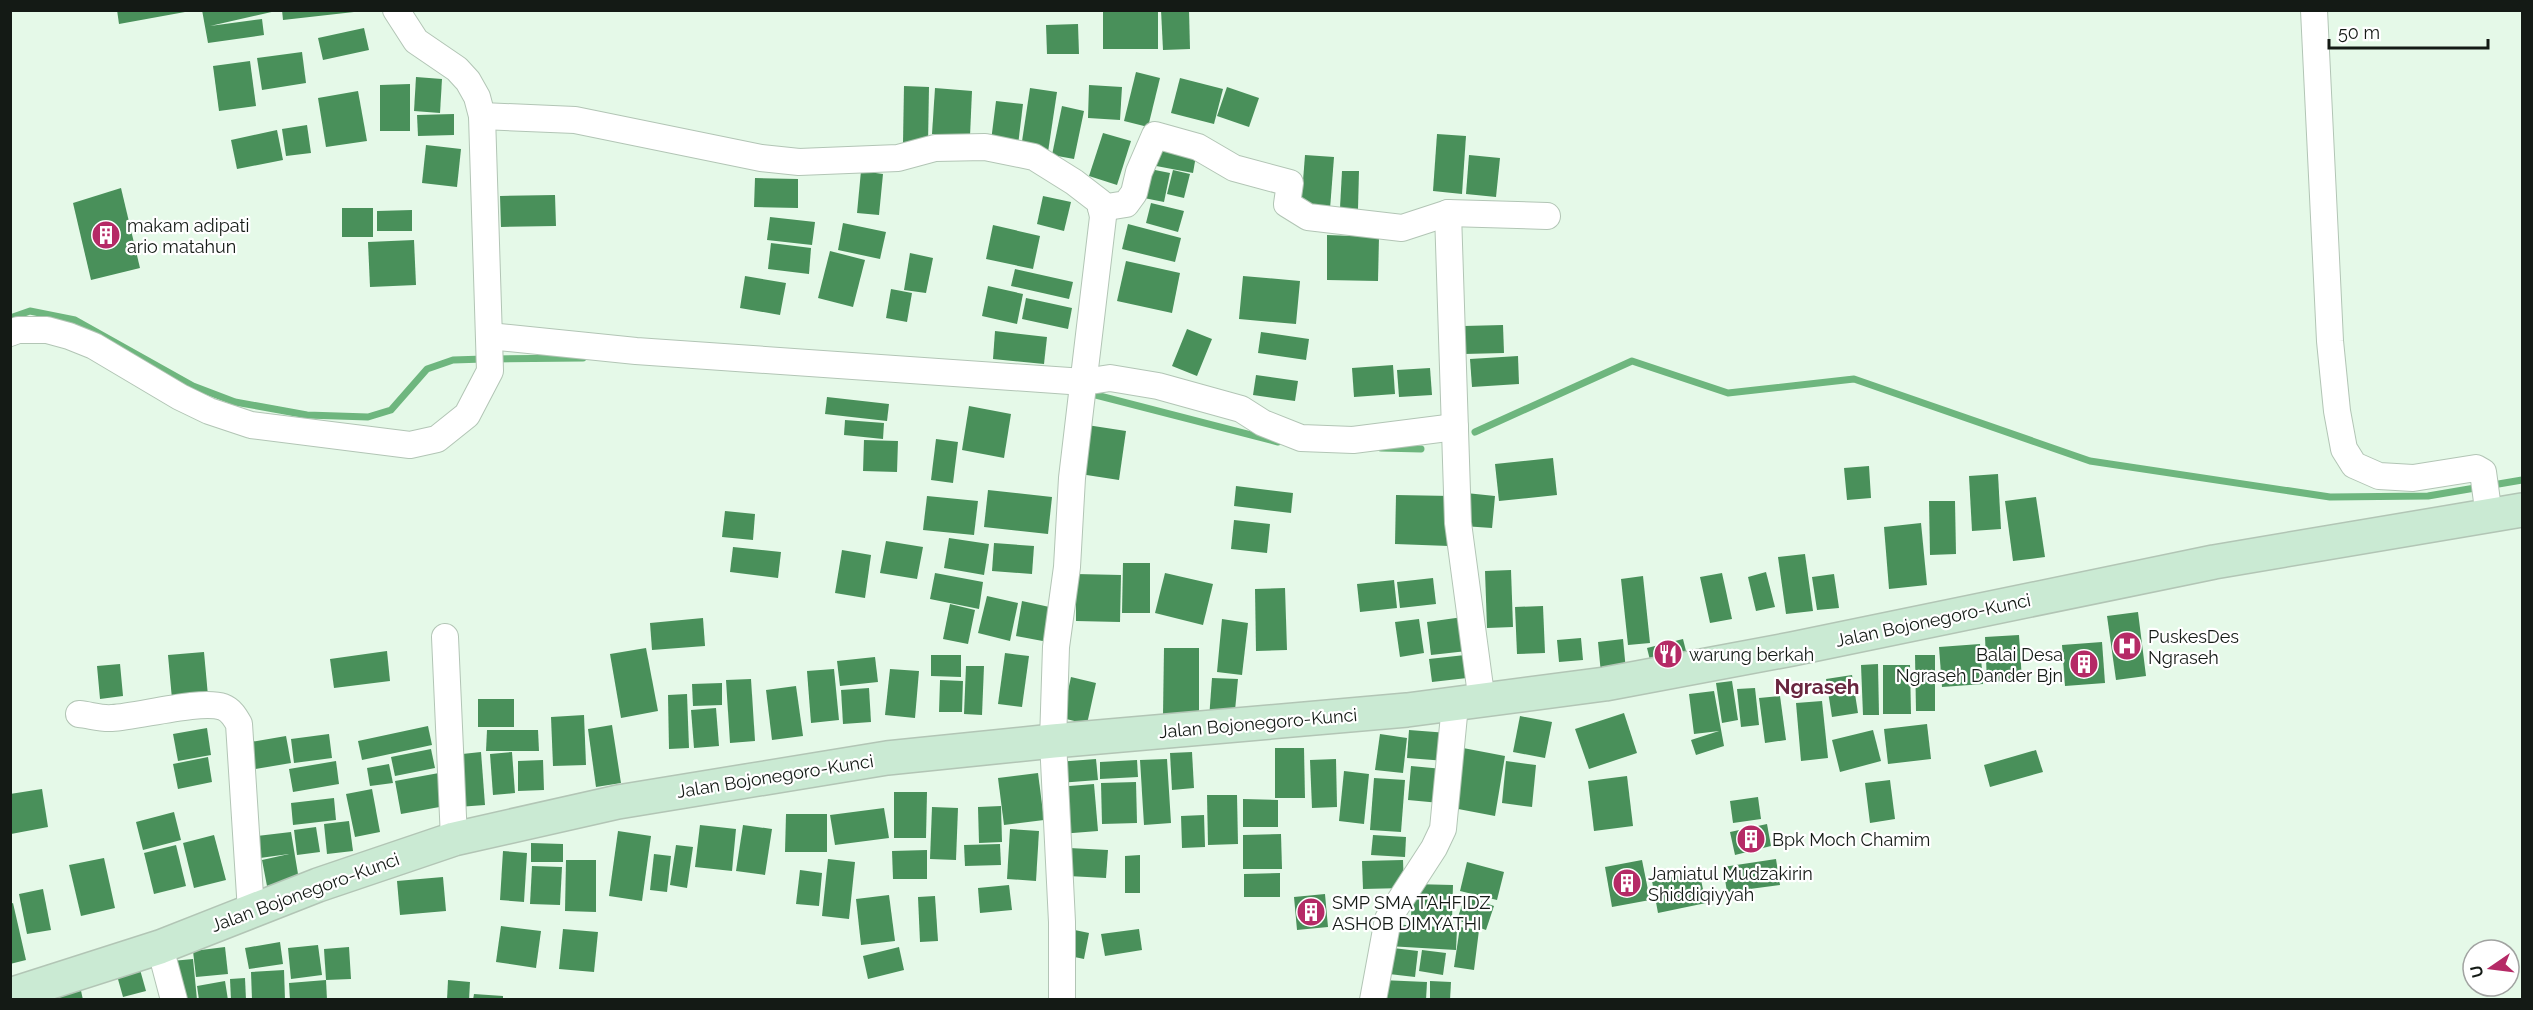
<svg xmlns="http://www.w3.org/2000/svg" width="2533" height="1010" font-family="Raleway,sans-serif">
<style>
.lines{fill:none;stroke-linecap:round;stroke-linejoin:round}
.stream{stroke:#6eb67e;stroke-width:7}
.building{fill:#49905a}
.minor-casing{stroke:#b2c5b5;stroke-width:28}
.secondary-casing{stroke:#b2c5b5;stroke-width:36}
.minor{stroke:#fff;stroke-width:26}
.secondary{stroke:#caead3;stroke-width:33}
.labels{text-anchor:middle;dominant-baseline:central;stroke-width:4.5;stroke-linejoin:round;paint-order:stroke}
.poi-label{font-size:18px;fill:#141a15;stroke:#fff;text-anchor:start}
.street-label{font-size:18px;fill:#141a15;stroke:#fff}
.quarter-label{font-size:21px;font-weight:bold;fill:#69263f;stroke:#fff}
</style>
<rect width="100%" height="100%" fill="#e5f9e8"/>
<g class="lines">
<g class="stream">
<path d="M10,318L30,311L75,320L193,386L235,402L307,415L368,417L391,410L427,369L453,360L484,359"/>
<path d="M495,359L583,358"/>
<path d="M1088,393L1278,442"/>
<path d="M1475,432L1632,361L1728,393L1854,379L2090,461L2330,497L2428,496L2522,480"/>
<path d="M1381,448L1421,449"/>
</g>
</g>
<g class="building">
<path d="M117,10H185V12L119,24Z"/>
<path d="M202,10H276V11L210,26L262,19L264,35L208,43Z"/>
<path d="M282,10H354V12L283,20Z"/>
<rect x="1103" y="10" width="55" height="39"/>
<path d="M1161,10H1189L1190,49L1163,50Z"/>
<path d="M1078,24L1079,54H1047L1046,25Z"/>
<path d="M364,28L369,50L323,60L318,38Z"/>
<path d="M302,52L306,83L262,90L257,58Z"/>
<path d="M250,61L256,106L219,111L213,66Z"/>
<path d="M1136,72L1160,78L1148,127L1124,121Z"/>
<path d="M416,77L442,79L440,113L414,111Z"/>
<path d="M1180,78L1223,89L1214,124L1171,113Z"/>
<path d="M410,84V131H380V85Z"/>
<path d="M1089,85L1122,87L1120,120L1088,118Z"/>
<path d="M904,86L929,87L928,144L903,143Z"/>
<path d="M1227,87L1259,98L1249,127L1217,116Z"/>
<path d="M935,88L972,91L970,136L932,134Z"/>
<path d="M1030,88L1057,92L1048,152L1021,148Z"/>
<path d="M358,91L367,141L326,147L318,98Z"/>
<path d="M996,101L1023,104L1018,145L991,141Z"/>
<path d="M1062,106L1084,111L1074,159L1052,155Z"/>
<path d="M454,114V135L418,136L417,115Z"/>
<path d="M307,125L311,153L286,156L282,129Z"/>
<path d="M277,130L283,160L237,169L231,140Z"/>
<path d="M1103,133L1131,141L1117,185L1089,176Z"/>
<path d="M1437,134L1466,136L1462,194L1433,191Z"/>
<path d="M1155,143L1197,150L1193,173L1151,165Z"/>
<path d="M426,145L461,149L457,187L422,183Z"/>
<path d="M1305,155L1334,157L1330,209L1301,207Z"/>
<path d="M1469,155L1500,158L1496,197L1466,194Z"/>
<path d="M1145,168L1170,173L1164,202L1139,197Z"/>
<path d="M1173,170L1190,174L1184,198L1167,194Z"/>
<path d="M861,171L883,174L879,215L857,213Z"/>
<path d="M1342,171H1359L1358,209L1340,208Z"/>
<path d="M755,178L798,179V208L754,207Z"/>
<path d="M121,188L140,268L91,280L73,203Z"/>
<path d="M555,195L556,226L501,227L500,196Z"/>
<path d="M1043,196L1071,202L1064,231L1037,224Z"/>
<path d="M1151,203L1184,211L1178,232L1146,223Z"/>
<rect x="342" y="208" width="31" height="29"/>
<path d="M412,210V231H377V211Z"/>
<path d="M770,217L815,222L812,245L767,240Z"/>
<path d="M843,223L886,232L880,259L838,250Z"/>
<path d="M1128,224L1181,238L1175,262L1122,249Z"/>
<path d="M993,225L1040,236L1033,269L986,259Z"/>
<path d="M1327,235L1379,237L1378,281L1327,280Z"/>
<path d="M414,240L416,285L370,287L368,242Z"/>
<path d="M771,243L811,248L809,274L768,269Z"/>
<path d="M830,251L865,260L853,307L818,298Z"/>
<path d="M910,253L933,258L926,293L904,290Z"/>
<path d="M1126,261L1180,273L1172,313L1117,301Z"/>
<path d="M1015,269L1073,282L1069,299L1011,286Z"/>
<path d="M745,276L786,283L780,315L740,308Z"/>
<path d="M1243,276L1300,281L1296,324L1239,319Z"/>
<path d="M988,286L1023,294L1017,324L982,316Z"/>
<path d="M891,289L912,293L907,322L886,318Z"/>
<path d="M1026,298L1072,308L1068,329L1022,319Z"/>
<path d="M1503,325L1504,353L1464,354V326Z"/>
<path d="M1187,329L1212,339L1197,376L1172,366Z"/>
<path d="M995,331L1047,337L1044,364L993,359Z"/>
<path d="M1261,332L1309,339L1306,360L1258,353Z"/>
<path d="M1518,356L1519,384L1472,387L1470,359Z"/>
<path d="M1393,365L1395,394L1354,397L1352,368Z"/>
<path d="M1430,368L1432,395L1399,397L1397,370Z"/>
<path d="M1256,375L1298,381L1295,401L1253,395Z"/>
<path d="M827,397L889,404L887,421L825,414Z"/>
<path d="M969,406L1011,414L1004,458L962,450Z"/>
<path d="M845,420L884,423L883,439L844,435Z"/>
<path d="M1087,425L1126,431L1119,480L1080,474Z"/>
<path d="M936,439L958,442L953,483L931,480Z"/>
<path d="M864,440L898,441L897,472L863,471Z"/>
<path d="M1553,458L1557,495L1499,501L1495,464Z"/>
<path d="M1869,466L1871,498L1847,500L1844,468Z"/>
<path d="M1998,474L2001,529L1972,531L1969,476Z"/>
<path d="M1236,486L1293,493L1291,513L1234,506Z"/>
<path d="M988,490L1052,497L1048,534L984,527Z"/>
<path d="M1466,493L1495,496L1492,528L1463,526Z"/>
<path d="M1396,495L1451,496L1449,546L1395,544Z"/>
<path d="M927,496L978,501L974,535L923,530Z"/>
<path d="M2036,497L2045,557L2013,561L2005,501Z"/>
<path d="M1929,501H1955L1956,554L1930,555Z"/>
<path d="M725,511L755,514L753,540L722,537Z"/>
<path d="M1234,520L1270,524L1267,553L1231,549Z"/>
<path d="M1921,523L1927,585L1889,589L1884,527Z"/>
<path d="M949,538L989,544L984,575L944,568Z"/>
<path d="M886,541L923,547L917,579L880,573Z"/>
<path d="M994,543L1034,546L1032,574L992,571Z"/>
<path d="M733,547L781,552L778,578L730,572Z"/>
<path d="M842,550L871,555L865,598L835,593Z"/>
<path d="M1805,554L1813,611L1786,614L1778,557Z"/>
<path d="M1123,563H1150V613H1122Z"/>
<path d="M1511,570L1513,627L1487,628L1485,571Z"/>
<path d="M1766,572L1775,607L1756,611L1748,577Z"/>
<path d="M935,573L983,582L979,609L930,599Z"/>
<path d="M1165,573L1213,584L1203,625L1155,613Z"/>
<path d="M1722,573L1732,619L1710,623L1700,577Z"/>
<path d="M1076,574L1121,575L1120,622L1076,621Z"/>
<path d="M1834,574L1839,608L1817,610L1812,577Z"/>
<path d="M1643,576L1650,643L1628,645L1621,579Z"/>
<path d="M1433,578L1436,604L1400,608L1397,582Z"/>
<path d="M1394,580L1397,608L1360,612L1357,584Z"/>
<path d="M1285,588L1287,650L1256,651L1255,589Z"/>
<path d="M987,596L1018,603L1010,641L978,633Z"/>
<path d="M1022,601L1054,608L1048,642L1016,636Z"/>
<path d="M950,604L975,610L968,644L943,639Z"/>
<path d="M1543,606L1545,653L1517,654L1515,607Z"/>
<path d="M2138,612L2146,676L2116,680L2107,616Z"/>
<path d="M1463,617L1467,651L1431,655L1427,622Z"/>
<path d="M703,618L705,646L652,650L650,623Z"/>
<path d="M1222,619L1248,623L1242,675L1217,672Z"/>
<path d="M1419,619L1424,653L1400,657L1395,622Z"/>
<path d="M2019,635L2022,680L1987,682L1985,637Z"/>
<path d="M1581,638L1583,660L1559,662L1557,640Z"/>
<path d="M1623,639L1626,671L1601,674L1598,642Z"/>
<path d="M1683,639L1688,659L1652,668L1647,648Z"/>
<path d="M2102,642L2105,683L2065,686L2062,645Z"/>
<path d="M1980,644L1983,684L1942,687L1939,647Z"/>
<path d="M646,648L658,711L621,718L610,654Z"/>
<path d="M1164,648H1199V715H1163Z"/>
<path d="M387,651L390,681L334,688L330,659Z"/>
<path d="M204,652L208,696L172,699L168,655Z"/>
<path d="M1005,653L1029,656L1022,707L998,704Z"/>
<path d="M931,655H961V677L931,676Z"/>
<path d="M1465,655L1467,678L1432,682L1429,659Z"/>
<path d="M1915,655H1935V711H1916Z"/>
<path d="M875,657L878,682L840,686L837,661Z"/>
<path d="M120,664L123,696L100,699L97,666Z"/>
<path d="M1878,664L1879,715H1863L1861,665Z"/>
<path d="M1883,665H1910L1911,714H1883Z"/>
<path d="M966,666H984L982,715L964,714Z"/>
<path d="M834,669L839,720L811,723L807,671Z"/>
<path d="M890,669L919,671L915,718L885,715Z"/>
<path d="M1852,675L1858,713L1832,717L1826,679Z"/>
<path d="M1071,677L1096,683L1087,724L1062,718Z"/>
<path d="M1212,678L1238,679L1234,721L1209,719Z"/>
<path d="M751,679L755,741L730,743L726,680Z"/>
<path d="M940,680L963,681L962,712H939Z"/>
<path d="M1732,681L1738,720L1722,723L1716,683Z"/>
<path d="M722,683V705L693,706L692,684Z"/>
<path d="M796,686L803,736L772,740L766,690Z"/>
<path d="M869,688L871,722L843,724L841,690Z"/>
<path d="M1755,688L1759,725L1741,727L1737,689Z"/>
<path d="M1714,691L1724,746L1696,755L1691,740L1719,731L1694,734L1689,694Z"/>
<path d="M687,694L689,748L669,749L668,695Z"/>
<path d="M1780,696L1786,740L1765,743L1759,698Z"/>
<rect x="478" y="699" width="36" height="28"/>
<path d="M1822,701L1828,758L1801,761L1796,703Z"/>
<path d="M716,708L719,746L694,748L691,710Z"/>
<path d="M1624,713L1637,753L1589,769L1575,729Z"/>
<path d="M584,715L586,765L553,766L551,717Z"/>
<path d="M1520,716L1552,722L1545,758L1513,752Z"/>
<path d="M1927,724L1931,759L1888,764L1884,729Z"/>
<path d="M612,725L621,783L596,787L588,729Z"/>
<path d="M428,726L432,745L362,760L358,741Z"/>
<path d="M207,728L211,755L178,761L173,734Z"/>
<path d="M487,730H538L539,751H486Z"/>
<path d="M1409,730L1448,733L1446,761L1407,758Z"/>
<path d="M1873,730L1881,761L1840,772L1832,740Z"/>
<path d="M329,734L332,758L294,763L291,739Z"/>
<path d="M1380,734L1407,738L1403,773L1375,770Z"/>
<path d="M286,736L291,763L250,770L245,743Z"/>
<path d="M1275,748H1304L1305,798H1275Z"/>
<path d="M1463,748L1505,756L1495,816L1453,808Z"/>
<path d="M431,749L435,768L395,776L391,757Z"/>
<path d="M2036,750L2043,772L1990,787L1984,765Z"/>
<path d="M481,752L485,805L458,807L453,755Z"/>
<path d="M512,752L515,793L493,795L490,754Z"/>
<path d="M1192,752L1194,788L1172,790L1170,753Z"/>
<path d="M208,757L212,782L178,789L173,764Z"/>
<path d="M1096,759L1098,780L1059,783L1057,762Z"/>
<path d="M1167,759L1171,823L1144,825L1140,760Z"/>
<path d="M1336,759L1337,807L1312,808L1310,760Z"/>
<path d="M543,760L544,790L518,791V761Z"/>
<path d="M1137,760L1138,777L1100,779V762Z"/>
<path d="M336,761L339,784L293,792L289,769Z"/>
<path d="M1506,761L1536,765L1532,807L1502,803Z"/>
<path d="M389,764L393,783L370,786L367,768Z"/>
<path d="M1411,766L1443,769L1440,803L1408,800Z"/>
<path d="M1344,771L1369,774L1364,824L1339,821Z"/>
<path d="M439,773L445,806L401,814L395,781Z"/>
<path d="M1038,773L1044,820L1004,825L998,778Z"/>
<path d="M1627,776L1633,826L1594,831L1588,781Z"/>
<path d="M1374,778L1405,780L1401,832L1370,830Z"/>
<path d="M1890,780L1895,819L1870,823L1865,783Z"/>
<path d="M1136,782L1137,823L1102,824L1101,783Z"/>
<path d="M1094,784L1098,831L1060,834L1057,787Z"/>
<path d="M42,789L48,827L11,834L10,794Z"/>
<path d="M372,789L380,832L355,837L346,794Z"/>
<path d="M894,792H927L926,838H894Z"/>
<path d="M1207,795H1237L1238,844L1208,845Z"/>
<path d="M1758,797L1761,819L1733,823L1730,801Z"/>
<path d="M334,798L336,820L293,825L291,803Z"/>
<path d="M1243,799L1278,800V827H1243Z"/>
<path d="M1001,806L1002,842L979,843L978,807Z"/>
<path d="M932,807L958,808L956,860L930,859Z"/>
<path d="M884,808L889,838L835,845L830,815Z"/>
<path d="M174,812L181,840L143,850L136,822Z"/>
<path d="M786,814H827V852H785Z"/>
<path d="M1204,815L1205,847L1182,848L1181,816Z"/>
<path d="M349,821L353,851L327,854L324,824Z"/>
<path d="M1767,824L1771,846L1735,855L1730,832Z"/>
<path d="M700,825L736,829L732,871L695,867Z"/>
<path d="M743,825L772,829L765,875L736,871Z"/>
<path d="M316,827L320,852L297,855L294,830Z"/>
<path d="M1010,829L1039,831L1036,881L1007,879Z"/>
<path d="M618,831L651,836L642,901L609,896Z"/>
<path d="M291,832L299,880L267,886L262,860L289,854L260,858L257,836Z"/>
<path d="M1281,834L1282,869H1243V835Z"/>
<path d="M214,835L226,880L194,888L183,843Z"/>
<path d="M1373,835L1406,837L1405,857L1371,855Z"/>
<path d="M531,843L563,844V862H531Z"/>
<path d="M1000,844L1001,865L965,866L964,845Z"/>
<path d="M176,845L186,886L154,894L144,853Z"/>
<path d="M676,845L693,847L687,888L670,885Z"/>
<path d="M1069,848L1108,850L1106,878L1068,876Z"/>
<path d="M927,850V879H893L892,851Z"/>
<path d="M503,851L527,853L524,902L500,900Z"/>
<path d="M654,854L671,856L667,892L650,890Z"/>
<path d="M1140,855V893H1125V856Z"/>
<path d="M104,858L115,908L81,916L69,865Z"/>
<path d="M828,859L855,862L849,919L822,916Z"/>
<path d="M1776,859L1780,885L1727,892L1723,867Z"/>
<path d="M566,860H596V912L565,911Z"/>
<path d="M1403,860L1404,888L1363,889L1362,861Z"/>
<path d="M1642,860L1650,900L1612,907L1605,867Z"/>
<path d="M1467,862L1504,872L1497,900L1460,891Z"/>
<path d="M532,866L562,867L560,905L530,904Z"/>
<path d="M800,870L822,873L819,906L796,904Z"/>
<path d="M1699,871L1706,903L1658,913L1652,881Z"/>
<path d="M1280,873V897H1244V874Z"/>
<path d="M443,877L446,911L400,915L397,881Z"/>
<path d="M1412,884L1453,885L1452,920L1411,919Z"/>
<path d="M1009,885L1012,910L980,913L978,888Z"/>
<path d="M43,889L51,930L27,934L19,894Z"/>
<path d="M1325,894L1328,927L1297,930L1294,897Z"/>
<path d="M889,895L895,941L861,945L856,899Z"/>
<path d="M935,896L938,941L920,942L918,897Z"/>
<path d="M1465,896L1494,906L1486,930L1457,920Z"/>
<path d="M13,903L26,960L10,964V904Z"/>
<path d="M1389,924L1457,928L1456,950L1388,946Z"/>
<path d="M501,926L541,931L536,968L496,962Z"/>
<path d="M1460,927L1479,930L1474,970L1454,967Z"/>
<path d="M563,929L598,932L594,972L559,969Z"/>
<path d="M1070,929L1089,933L1084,959L1065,955Z"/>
<path d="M1139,929L1142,950L1105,956L1101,934Z"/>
<path d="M280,942L283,964L249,969L245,948Z"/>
<path d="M318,945L322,975L291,979L288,948Z"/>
<path d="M225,947L228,974L196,977L193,951Z"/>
<path d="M349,947L351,979L326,980L324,949Z"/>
<path d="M899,947L904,970L868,979L863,956Z"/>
<path d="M1393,948L1418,951L1415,977L1389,974Z"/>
<path d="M1422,950L1446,953L1443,975L1419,971Z"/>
<path d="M193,959L197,1000H176L172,961Z"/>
<path d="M139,966L146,991L123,997L116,972Z"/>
<path d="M284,970L285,1000H252L251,972Z"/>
<path d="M245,978L246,1000H231L230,979Z"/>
<path d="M326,980L327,1000H290L289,983Z"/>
<path d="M448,980L470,982L469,1000H447Z"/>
<path d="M1381,980L1427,982L1426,1000H1381Z"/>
<path d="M225,981L228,1000H199L197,986Z"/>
<path d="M1430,981L1451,982L1450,1000H1430Z"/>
<path d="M80,986L83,1000H57L55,990Z"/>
<path d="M474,994L503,996V1000H473Z"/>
</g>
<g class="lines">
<g class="minor-casing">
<g id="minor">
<path d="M2314,10L2330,341L2337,411L2344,449L2354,465L2379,476L2413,478L2476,468L2483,472L2489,516"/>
<path d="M482,116L575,120L761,158L799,162L898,158L935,148L985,147L1034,157L1074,182L1100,202L1103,217L1072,478L1067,567L1056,647L1053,741L1062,922V1000"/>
<path d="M1101,208L1126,204L1134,193L1139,172L1155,135L1198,147L1234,168L1290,183L1287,204L1308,217L1402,228L1448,213L1547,216"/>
<path d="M1448,213L1458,523L1482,702"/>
<path d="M10,333L18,330H47L69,336L94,346L180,397L209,411L251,425L410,445L437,439L467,415L490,371L482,116L477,97L468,81L457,69L416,41L396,10"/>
<path d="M489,336L636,351L1084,382L1110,378L1158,386L1241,409L1263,423L1301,438L1353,440L1455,427"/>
<path d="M445,637L454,839"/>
<path d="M79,714C90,715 101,719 112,718C137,717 201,699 223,707C231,710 235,717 239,724L251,911"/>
<path d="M160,947L174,1000"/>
<path d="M1373,1000L1388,919L1434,848L1443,829L1455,705"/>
</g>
</g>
<g class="secondary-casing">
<path id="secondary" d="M10,995L160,947L318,885L454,839L618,802L887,758L1053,741L1407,710L1605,684L1792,649L2214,562L2522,510"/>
</g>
<use href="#minor" class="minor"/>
<use href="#secondary" class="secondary"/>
</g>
<defs>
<g id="building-disc" transform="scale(1.5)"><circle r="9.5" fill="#b52a66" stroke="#fff"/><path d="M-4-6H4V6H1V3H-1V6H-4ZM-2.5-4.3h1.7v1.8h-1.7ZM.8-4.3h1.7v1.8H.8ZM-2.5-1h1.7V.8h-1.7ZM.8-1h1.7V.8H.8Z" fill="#fff"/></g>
<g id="hospital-disc" transform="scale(1.5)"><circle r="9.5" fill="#b52a66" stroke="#fff"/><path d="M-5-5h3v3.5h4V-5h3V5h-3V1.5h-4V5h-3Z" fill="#fff"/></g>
<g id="restaurant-disc" transform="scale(1.5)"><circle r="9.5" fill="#b52a66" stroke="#fff"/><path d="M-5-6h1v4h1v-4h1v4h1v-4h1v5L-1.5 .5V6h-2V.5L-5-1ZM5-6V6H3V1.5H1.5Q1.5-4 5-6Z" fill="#fff"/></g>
</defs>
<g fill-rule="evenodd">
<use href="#building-disc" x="106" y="235"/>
<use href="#hospital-disc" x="2127" y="646"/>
<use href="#restaurant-disc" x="1668" y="654"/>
<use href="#building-disc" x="2084" y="664"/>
<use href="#building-disc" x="1751" y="839"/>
<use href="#building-disc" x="1627" y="883"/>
<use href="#building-disc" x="1311" y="912"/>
</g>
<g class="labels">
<g class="poi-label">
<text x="127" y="225">makam adipati<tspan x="127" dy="21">ario matahun</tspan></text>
<text x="2148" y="636">PuskesDes<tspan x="2148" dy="21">Ngraseh</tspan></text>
<text x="1689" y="654">warung berkah</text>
<text x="2063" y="654" text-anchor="end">Balai Desa<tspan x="2063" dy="21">Ngraseh Dander Bjn</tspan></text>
<text x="1772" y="839">Bpk Moch Chamim</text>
<text x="1648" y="873">Jamiatul Mudzakirin<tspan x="1648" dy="21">Shiddiqiyyah</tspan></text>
<text x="1332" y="902">SMP SMA TAHFIDZ<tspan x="1332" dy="21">ASHOB DIMYATHI</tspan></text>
</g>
<g class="street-label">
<text transform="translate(1933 620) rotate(-12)">Jalan Bojonegoro-Kunci</text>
<text transform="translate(1258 723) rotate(-5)">Jalan Bojonegoro-Kunci</text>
<text transform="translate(775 776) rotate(-9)">Jalan Bojonegoro-Kunci</text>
<text transform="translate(305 892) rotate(-20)">Jalan Bojonegoro-Kunci</text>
</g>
<g class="quarter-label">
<text x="1817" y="686">Ngraseh</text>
</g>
</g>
<rect width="2533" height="1010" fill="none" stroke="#141a15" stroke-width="24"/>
<g transform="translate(2491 968) rotate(256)"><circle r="28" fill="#ffffff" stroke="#a1a3a1" stroke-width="1.5"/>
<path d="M0-4.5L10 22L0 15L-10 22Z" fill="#b52a66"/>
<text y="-9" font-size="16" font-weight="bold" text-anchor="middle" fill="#141a15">U</text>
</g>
<path d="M2329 39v9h159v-9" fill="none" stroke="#141a15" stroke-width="3"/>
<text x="2338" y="39" font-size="18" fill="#141a15" stroke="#ffffff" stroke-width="4.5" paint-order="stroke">50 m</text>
</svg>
